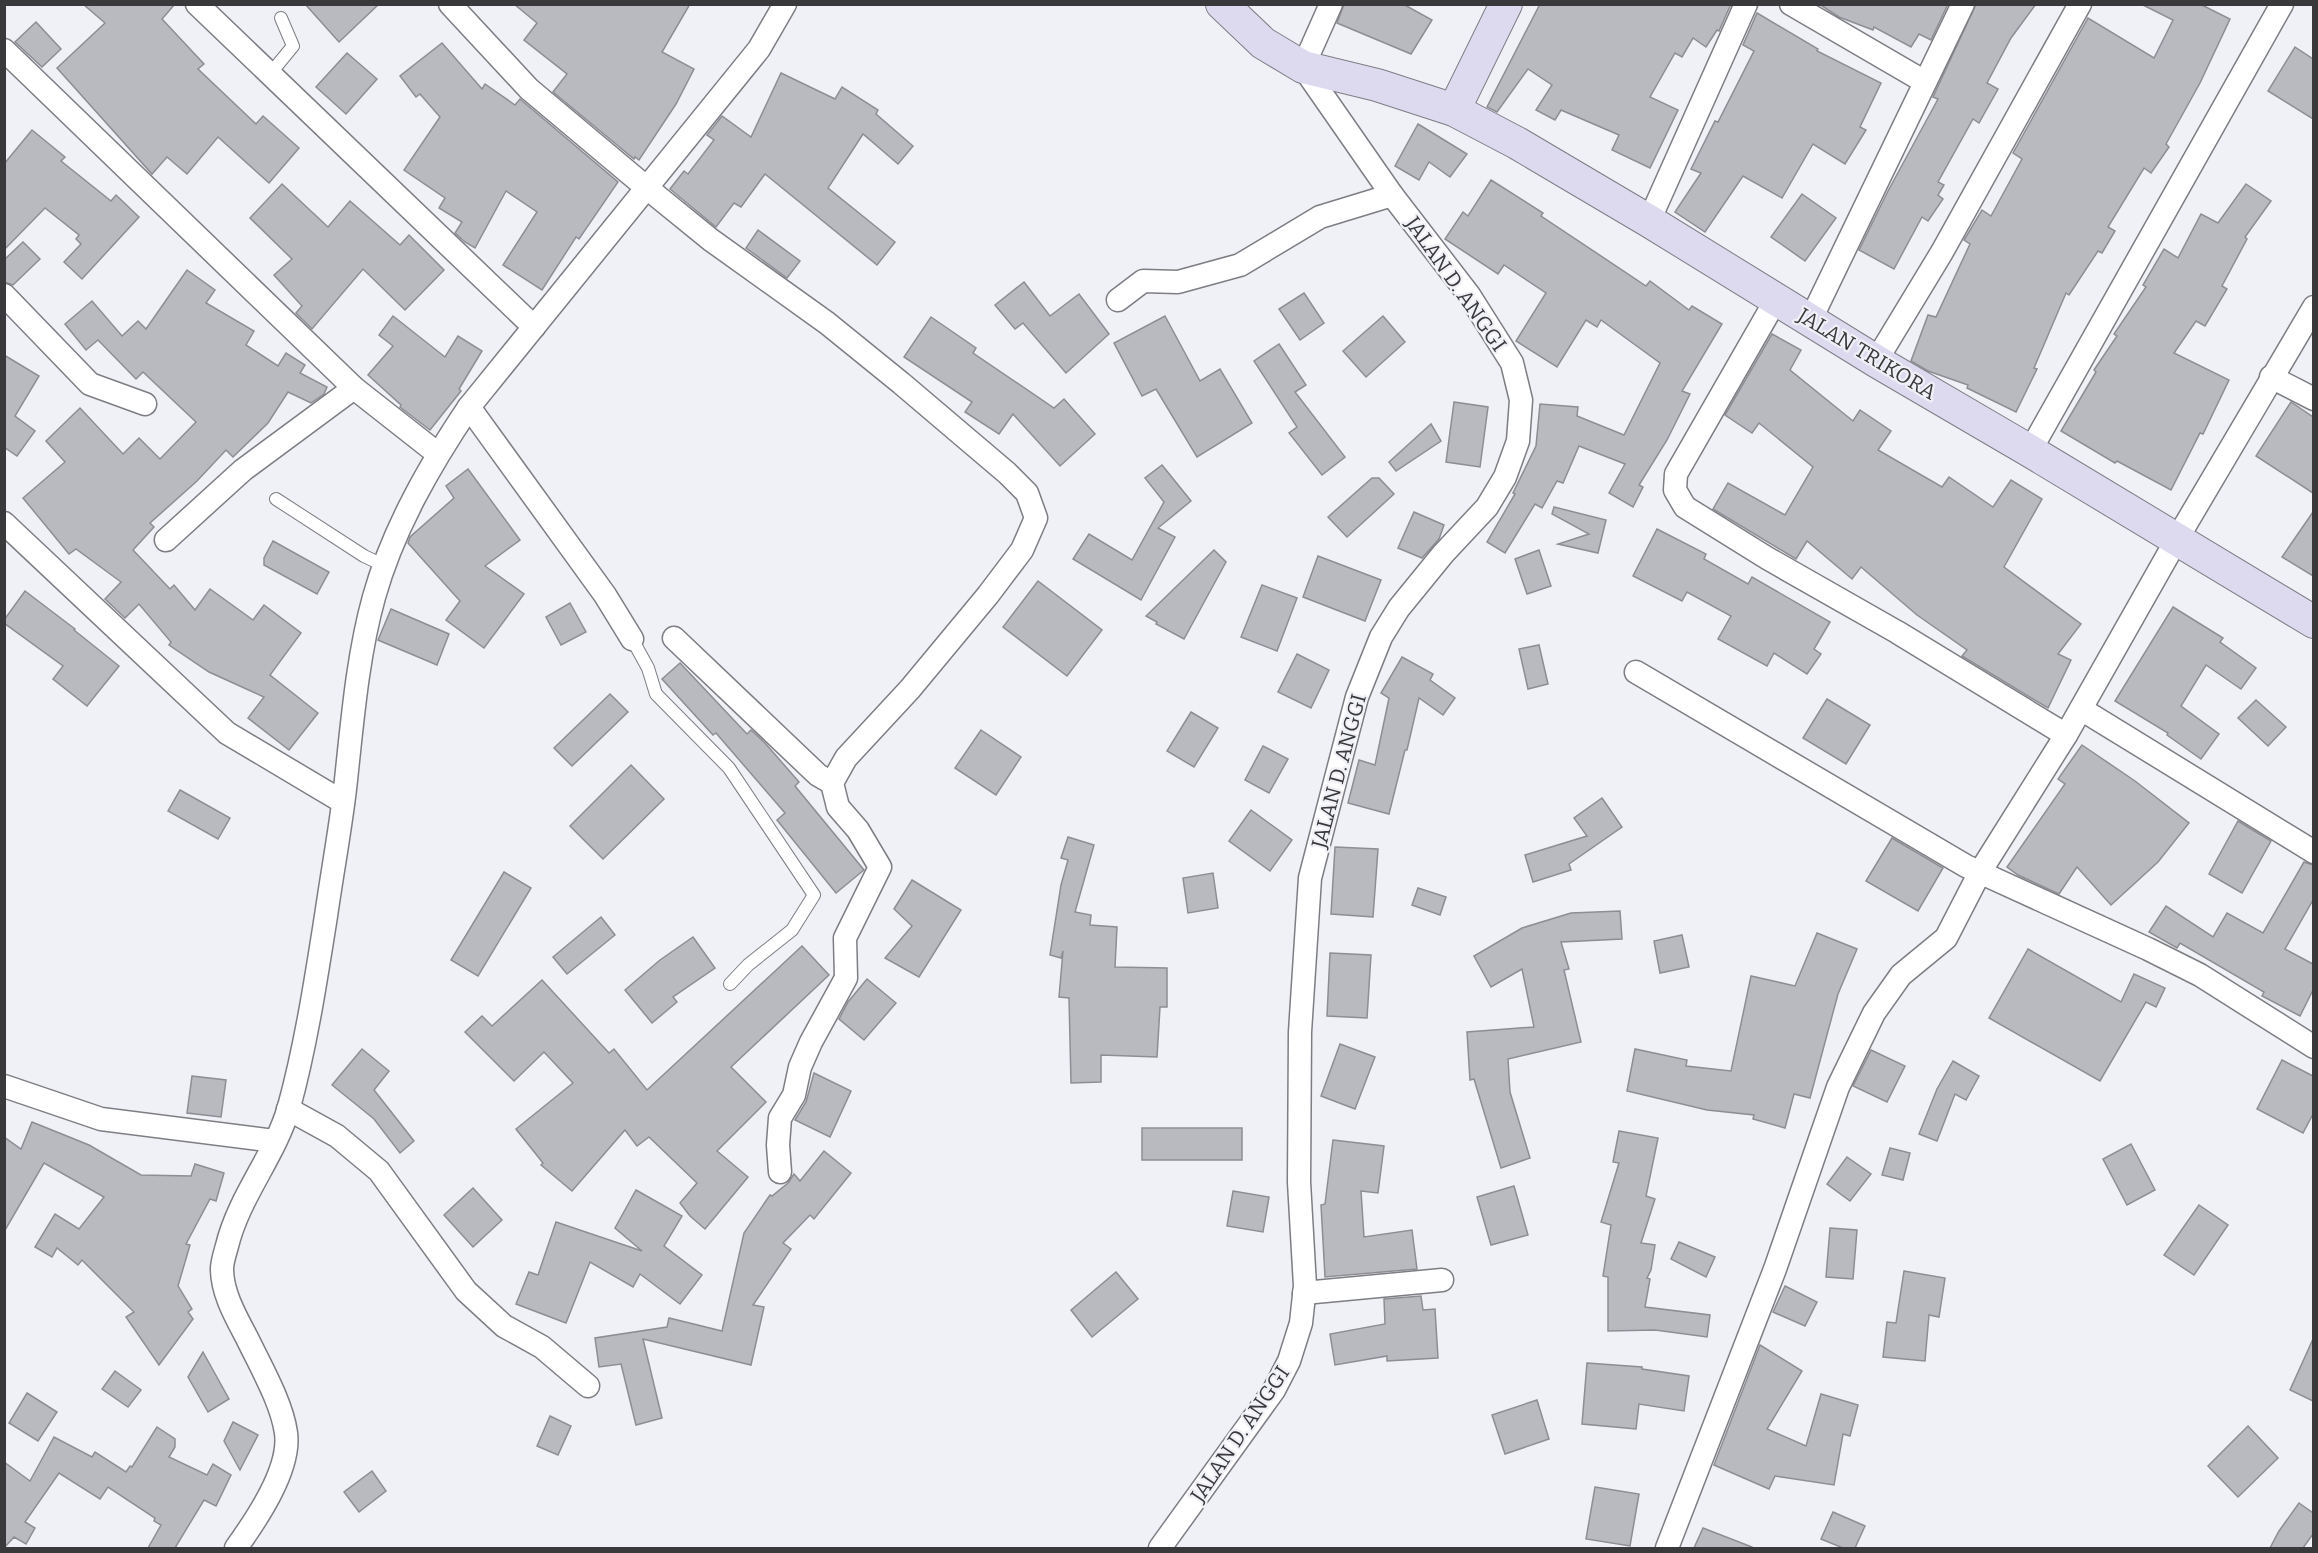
<svg xmlns="http://www.w3.org/2000/svg" width="2318" height="1553" font-family="Bitter,serif">
<style>
.building{fill:#b9b9c0;stroke:#8d8d93;stroke-width:1.5}
.lines{fill:none;stroke-linecap:round;stroke-linejoin:round}
.lane-casing{stroke:#7d7d84;stroke-width:14}
.street-casing{stroke:#7d7d84;stroke-width:25}
.secondary-casing{stroke:#7d7d84;stroke-width:34}
.lane{stroke:#fff;stroke-width:12}
.street{stroke:#fff;stroke-width:22}
.secondary{stroke:#dddaf0;stroke-width:32}
.labels{text-anchor:middle;dominant-baseline:central;stroke-width:4.5;stroke-linejoin:round;paint-order:stroke}
.street-label{font-size:21px;fill:#39393c;stroke:#f0f0f7}
</style>
<rect width="100%" height="100%" fill="#f0f0f7"/>
<g class="building">
<path d="M83,4H175L162,19L204,64L198,69L256,124L263,116L299,148L269,183L218,137L187,174L167,157L152,174L57,68L105,23Z"/>
<path d="M305,4H379L339,42Z"/>
<path d="M514,4H690L662,52L694,69L676,104L639,160L635,157L634,159L553,92L567,74L524,40L537,23Z"/>
<path d="M1344,4H1403L1432,20L1411,54L1337,23Z"/>
<path d="M1540,4H1731L1719,31L1717,30L1706,47L1693,38L1682,57L1675,53L1650,97L1678,110L1650,168L1612,150L1619,135L1561,110L1555,120L1536,110L1552,85L1528,69L1497,112L1487,107Z"/>
<path d="M1819,4H1948L1931,40L1919,34L1911,47L1874,27L1873,30L1839,17Z"/>
<path d="M1976,4H2036L2011,38L1987,83L1998,89L1979,123L1973,119L1938,182L1944,185L1938,195L1943,199L1928,221L1922,217L1894,269L1859,250L1888,191L1938,99L1933,97Z"/>
<path d="M2141,4H2200L2230,19L2200,83L2166,144L2169,147L2151,173L2144,168L2108,227L2115,231L2102,253L2098,251L2069,295L2066,293L2034,368L2037,369L2016,412L1967,388L1968,385L1928,371L1911,361L1928,315L1936,317L1970,244L1964,240L1982,210L1991,216L2022,159L2013,153L2088,18L2154,58L2173,20Z"/>
<path d="M1757,13L1818,49L1817,51L1881,83L1860,127L1866,130L1845,164L1813,144L1782,198L1743,176L1705,232L1675,212L1701,173L1691,169L1715,121L1718,122L1754,51L1743,45Z"/>
<path d="M36,22L61,49L42,67L15,42Z"/>
<path d="M442,43L482,89L485,84L515,105L520,99L618,182L579,239L576,237L542,290L503,265L537,212L506,191L475,248L465,242L455,233L462,222L439,208L445,198L404,170L440,117L420,94L416,97L400,76Z"/>
<path d="M2295,47L2313,59V119L2268,91Z"/>
<path d="M347,53L377,79L346,114L316,87Z"/>
<path d="M781,73L835,99L842,87L878,110L876,114L913,146L898,164L863,134L828,188L895,242L877,265L765,174L741,207L734,203L716,227L670,189L684,171L688,174L714,140L707,135L722,116L751,137Z"/>
<path d="M1418,124L1467,154L1450,177L1429,162L1419,180L1395,166Z"/>
<path d="M32,130L65,157L61,161L111,201L116,195L139,217L82,279L64,262L81,244L76,239L79,235L45,208L4,250V164Z"/>
<path d="M1491,180L1543,213L1541,216L1646,286L1650,281L1689,310L1692,306L1722,324L1682,391L1690,394L1667,440L1639,485L1643,487L1633,507L1609,493L1625,464L1579,446L1563,483L1557,481L1542,508L1535,504L1505,553L1487,542L1515,494L1513,493L1536,446L1540,404L1578,407L1577,416L1624,435L1660,363L1601,320L1597,327L1586,320L1557,367L1516,341L1546,293L1504,265L1498,274L1445,239L1463,212L1468,216Z"/>
<path d="M282,184L328,227L350,201L400,245L409,235L444,270L405,310L363,269L312,329L296,313L302,306L274,275L292,259L250,218Z"/>
<path d="M2246,184L2271,201L2245,237L2247,239L2222,286L2227,289L2205,326L2196,321L2174,353L2229,380L2203,434L2200,433L2171,490L2117,461L2115,463L2061,431L2096,372L2094,370L2117,336L2114,334L2146,287L2143,285L2164,249L2178,258L2201,214L2218,223Z"/>
<path d="M1802,194L1836,218L1805,261L1771,237Z"/>
<path d="M758,230L800,261L787,278L746,248Z"/>
<path d="M23,242L40,259L13,285L4,282V260Z"/>
<path d="M187,270L215,290L206,303L254,331L246,345L278,366L286,353L305,365L300,373L327,387L324,394L311,403L288,392L268,423L233,457L226,450L197,481L150,523L154,527L133,550L170,589L174,585L195,610L210,589L253,620L264,605L301,633L270,675L318,713L289,750L248,718L264,697L209,672L169,645L171,642L139,604L125,618L105,599L121,582L76,549L69,554L23,498L65,462L46,441L80,408L123,454L139,438L160,459L196,422L143,372L136,379L98,340L86,350L65,324L92,301L122,336L138,321L146,329Z"/>
<path d="M1024,282L1050,316L1079,294L1109,334L1066,373L1023,323L1015,329L995,305Z"/>
<path d="M1304,293L1324,323L1300,340L1279,309Z"/>
<path d="M393,316L445,357L458,336L482,351L459,389L461,391L430,430L400,407L401,405L368,375L393,346L379,335Z"/>
<path d="M1165,316L1200,381L1220,369L1252,423L1197,457L1156,389L1142,396L1114,343Z"/>
<path d="M1383,316L1405,342L1366,377L1343,351Z"/>
<path d="M931,317L976,348L973,353L1054,408L1064,399L1095,434L1060,466L1013,414L999,434L965,412L972,402L904,357Z"/>
<path d="M1772,334L1801,350L1790,370L1853,421L1860,410L1891,431L1878,450L1942,487L1949,477L1993,507L2011,480L2042,499L2004,567L2081,624L2058,654L2071,660L2048,708L1962,656L1967,650L1917,615L1861,567L1852,579L1807,541L1796,559L1713,509L1728,483L1785,515L1813,467L1759,423L1752,433L1725,415Z"/>
<path d="M1279,344L1306,385L1295,392L1345,457L1322,475L1289,433L1297,427L1254,361Z"/>
<path d="M4,355L39,376L15,416L35,431L17,456L4,447Z"/>
<path d="M1454,402L1488,407L1480,467L1446,462Z"/>
<path d="M2291,402L2313,417V493L2256,456Z"/>
<path d="M1431,424L1441,441L1396,471L1389,462Z"/>
<path d="M1162,465L1191,501L1158,528L1175,537L1141,600L1073,559L1089,534L1132,560L1164,502L1145,478Z"/>
<path d="M468,469L520,540L485,566L524,594L484,648L446,620L460,601L408,543L410,537L454,498L446,486Z"/>
<path d="M1372,478H1379L1394,494L1347,537L1328,517Z"/>
<path d="M1554,507L1606,520L1598,553L1558,544L1589,534L1552,514Z"/>
<path d="M1414,512L1444,525L1439,539L1422,558L1398,548Z"/>
<path d="M2313,512V576L2282,557Z"/>
<path d="M1657,529L1706,554L1704,559L1748,584L1752,577L1830,622L1814,649L1821,654L1807,674L1774,653L1767,666L1718,639L1731,616L1687,592L1682,601L1633,576Z"/>
<path d="M273,541L329,572L317,594L264,565V558Z"/>
<path d="M1214,550L1226,562L1184,639L1156,624L1157,622L1146,616Z"/>
<path d="M1539,550L1551,586L1527,594L1515,559Z"/>
<path d="M1318,556L1381,580L1365,621L1303,597Z"/>
<path d="M1038,581L1102,630L1067,676L1003,627Z"/>
<path d="M1262,585L1297,598L1277,651L1241,637Z"/>
<path d="M25,591L75,629L74,630L119,666L87,706L53,679L63,666L4,623V620Z"/>
<path d="M570,603L586,632L561,645L546,617Z"/>
<path d="M2173,607L2223,638L2220,642L2256,668L2241,689L2206,665L2181,706L2219,734L2201,759L2167,735L2168,733L2115,701Z"/>
<path d="M391,609L449,634L437,665L378,640Z"/>
<path d="M1539,645L1548,684L1528,689L1519,649Z"/>
<path d="M1297,654L1329,670L1311,708L1278,692Z"/>
<path d="M1402,657L1433,674L1430,680L1455,698L1443,715L1419,698L1407,750H1405L1389,814L1348,803L1359,760L1375,765L1389,698L1381,693Z"/>
<path d="M680,663L747,734L751,730L765,743L799,782L795,786L864,870L836,893L777,820L785,813L716,733L713,735L662,679Z"/>
<path d="M610,694L628,712L572,766L554,748Z"/>
<path d="M1827,699L1870,725L1846,764L1803,738Z"/>
<path d="M2256,700L2286,727L2268,746L2238,718Z"/>
<path d="M1191,712L1218,728L1194,767L1167,751Z"/>
<path d="M981,730L1021,757L996,795L955,768Z"/>
<path d="M2082,745L2135,781L2189,823L2158,862L2111,905L2077,867L2059,894L2018,875L2007,867L2065,784L2058,779Z"/>
<path d="M1263,746L1288,759L1269,793L1245,780Z"/>
<path d="M631,765L664,799L603,859L570,826Z"/>
<path d="M180,790L230,818L218,839L168,811Z"/>
<path d="M1602,798L1622,827L1569,864L1571,870L1533,882L1525,855L1587,836L1574,818Z"/>
<path d="M1251,810L1292,840L1270,871L1229,841Z"/>
<path d="M2238,821L2271,841L2242,893L2209,874Z"/>
<path d="M1068,837L1094,845L1075,912L1091,915L1090,925L1117,927L1115,967L1167,968V1007H1160L1157,1057L1101,1055V1082L1071,1083L1069,998L1059,997L1063,951L1061,958L1050,955L1061,885L1068,860L1061,858Z"/>
<path d="M1892,838L1943,868L1918,911L1866,881Z"/>
<path d="M1335,847L1378,849L1373,917L1331,914Z"/>
<path d="M2304,862L2313,865V900L2285,949L2313,964V990L2300,1016L2262,996L2264,992L2180,943L2177,948L2149,932L2166,906L2213,937L2227,913L2263,933Z"/>
<path d="M504,872L531,888L478,976L451,960Z"/>
<path d="M1213,873L1218,908L1188,913L1183,878Z"/>
<path d="M912,880L961,910L919,977L885,958L912,926L894,909Z"/>
<path d="M1418,888L1446,897L1440,915L1412,905Z"/>
<path d="M1620,911L1622,939L1561,942L1569,969L1564,970L1581,1042L1508,1059L1510,1092L1530,1158L1501,1168L1474,1079L1470,1080L1467,1032L1534,1027L1522,969L1491,987L1474,956L1522,928L1571,913Z"/>
<path d="M601,917L615,935L567,974L553,957Z"/>
<path d="M1817,933L1857,949L1838,994L1810,1098L1794,1094L1785,1128L1753,1119L1754,1115L1707,1110L1627,1091L1635,1049L1687,1060L1686,1066L1731,1071L1751,976L1795,986Z"/>
<path d="M1682,935L1689,967L1660,973L1654,941Z"/>
<path d="M693,937L715,968L673,997L677,1002L652,1023L625,990L660,960Z"/>
<path d="M802,946L829,975L731,1067L766,1102L717,1151L748,1177L705,1229L690,1216L680,1203L697,1183L649,1137L637,1146L625,1130L572,1191L541,1165L543,1163L516,1129L573,1083L544,1052L514,1081L465,1032L482,1016L492,1026L542,980L609,1053L614,1049L647,1090Z"/>
<path d="M2028,949L2121,1002L2134,974L2165,988L2156,1007L2146,1002L2100,1081L1989,1018Z"/>
<path d="M1330,953L1371,955L1367,1018L1327,1016Z"/>
<path d="M867,979L896,1003L864,1040L839,1019L848,1002Z"/>
<path d="M1340,1044L1375,1057L1355,1109L1321,1096Z"/>
<path d="M362,1049L389,1071L374,1090L414,1141L400,1153L374,1119L332,1085Z"/>
<path d="M1871,1050L1905,1066L1887,1102L1853,1086Z"/>
<path d="M2282,1060L2313,1076V1114L2303,1133L2257,1109Z"/>
<path d="M1953,1061L1979,1076L1966,1100L1955,1094L1937,1141L1919,1134L1937,1089Z"/>
<path d="M814,1073L851,1091L830,1137L795,1120L806,1102Z"/>
<path d="M192,1076L226,1080L221,1117L187,1113Z"/>
<path d="M32,1122L89,1145L141,1175L191,1176L195,1164L224,1173L216,1201L210,1199L186,1244L190,1245L178,1286L192,1309L188,1312L193,1319L159,1365L126,1317L134,1312L82,1260L78,1265L57,1248L52,1257L35,1247L55,1214L79,1229L104,1197L44,1163L4,1232V1137L21,1149Z"/>
<rect x="1142" y="1128" width="100" height="32"/>
<path d="M1619,1131L1658,1138L1646,1196L1655,1199L1641,1243L1655,1245L1651,1270L1647,1278L1650,1279L1645,1307L1710,1315L1707,1337L1655,1330L1608,1331V1277L1603,1276L1611,1225L1601,1222L1619,1163L1613,1162Z"/>
<path d="M1333,1140L1384,1146L1378,1193L1361,1191L1364,1237L1412,1230L1417,1269L1325,1277L1321,1205L1325,1204Z"/>
<path d="M2131,1144L2155,1190L2127,1205L2103,1159Z"/>
<path d="M1890,1148L1910,1153L1903,1180L1882,1175Z"/>
<path d="M824,1151L851,1173L814,1219L810,1215L783,1243L791,1249L753,1305L764,1307L751,1365L643,1339L662,1418L636,1425L621,1364L599,1367L595,1338L667,1327L669,1318L722,1331L744,1233L770,1195L772,1196L788,1183L794,1174L800,1181Z"/>
<path d="M1847,1157L1871,1174L1850,1201L1827,1184Z"/>
<path d="M1514,1186L1528,1235L1491,1245L1477,1197Z"/>
<path d="M473,1188L502,1220L473,1247L444,1215Z"/>
<path d="M636,1190L682,1216L664,1246L702,1275L680,1304L640,1274L633,1287L590,1262L566,1323L516,1304L529,1272L538,1275L556,1222L642,1251L615,1228Z"/>
<path d="M1233,1191L1269,1197L1263,1232L1227,1226Z"/>
<path d="M2199,1205L2228,1225L2194,1275L2164,1255Z"/>
<path d="M1830,1228L1857,1230L1853,1279L1826,1277Z"/>
<path d="M1679,1242L1715,1257L1706,1277L1671,1259Z"/>
<path d="M1904,1271L1945,1278L1939,1317L1929,1315L1925,1361L1883,1357L1887,1322L1896,1323Z"/>
<path d="M1116,1272L1138,1299L1092,1337L1071,1310Z"/>
<path d="M1785,1286L1817,1302L1805,1326L1773,1312Z"/>
<path d="M1421,1296L1423,1310L1435,1309L1438,1358L1387,1361V1356L1335,1365L1330,1334L1385,1324L1384,1299Z"/>
<path d="M2313,1339V1401L2290,1390Z"/>
<path d="M1760,1345L1802,1371L1767,1429L1806,1446L1821,1394L1858,1405L1850,1436L1843,1434L1834,1485L1775,1476L1769,1489L1714,1465Z"/>
<path d="M203,1352L229,1399L208,1412L188,1377Z"/>
<path d="M1587,1363L1642,1367V1369L1689,1376L1684,1411L1639,1404L1636,1429L1582,1424Z"/>
<path d="M115,1371L141,1390L128,1407L102,1389Z"/>
<path d="M27,1393L57,1412L38,1441L9,1423Z"/>
<path d="M1537,1400L1549,1439L1505,1454L1492,1415Z"/>
<path d="M550,1416L571,1426L558,1455L537,1446Z"/>
<path d="M233,1422L258,1435L240,1470L224,1441Z"/>
<path d="M2248,1426L2278,1458L2238,1497L2208,1466Z"/>
<path d="M157,1427L175,1439V1447L169,1457L207,1475L213,1464L231,1475L216,1506L204,1500L175,1548H148L161,1525L154,1521L155,1518L108,1487L100,1499L59,1473L25,1522L35,1528L26,1544L14,1537L4,1548V1462L30,1481L54,1437L92,1457L95,1452L126,1472L130,1466L132,1467Z"/>
<path d="M372,1471L386,1491L359,1512L344,1492Z"/>
<path d="M1595,1487L1639,1494L1630,1546L1586,1539Z"/>
<path d="M2299,1503L2313,1513V1534L2303,1548H2270L2279,1531Z"/>
<path d="M1833,1512L1865,1526L1855,1548H1843L1821,1539Z"/>
<path d="M1703,1528L1752,1547V1548H1694Z"/>
</g>
<g class="lines">
<g class="lane-casing">
<g id="lane">
<path d="M270,74L293,46L281,18"/>
<path d="M276,499L364,556L385,566"/>
<path d="M632,639L648,668L656,694L729,768L814,895L792,930L748,965L730,984"/>
</g>
</g>
<g class="street-casing">
<g id="street">
<path d="M197,4L534,327"/>
<path d="M450,4L529,89L647,188L711,240L827,323L901,383L1007,473L1027,493L1036,518L1022,550L988,595L910,689L846,758L832,783L838,807L858,830L880,867L845,938L846,978L811,1042L800,1067L794,1095L780,1118L778,1145L780,1172"/>
<path d="M1791,4L1925,82"/>
<path d="M4,50L354,388L438,454"/>
<path d="M1649,221L1746,4"/>
<path d="M4,295L90,384L145,404"/>
<path d="M1777,298L1676,474L1675,490L1685,507L1767,558L1897,632L2066,735"/>
<path d="M1118,300L1143,281L1178,282L1240,265L1320,217L1392,195"/>
<path d="M1810,321L1963,4"/>
<path d="M1876,361L1942,252L2080,4"/>
<path d="M2271,377L2314,399"/>
<path d="M469,407L605,595L632,639"/>
<path d="M2030,451L2282,4"/>
<path d="M4,523L227,733L343,802"/>
<path d="M166,540L243,470L354,388"/>
<path d="M674,638L818,775L832,783"/>
<path d="M1636,672L1966,866L2148,949L2200,975L2314,1047"/>
<path d="M2081,709L2314,852"/>
<path d="M4,1086L101,1119L274,1141"/>
<path d="M288,1109L337,1136L379,1171L466,1291L504,1326L542,1347L588,1386"/>
<path d="M1304,1293L1442,1280"/>
<path d="M236,1548C256,1520 291,1469 286,1433C282,1403 260,1365 247,1338C236,1317 222,1293 222,1269C222,1262 225,1253 227,1246C239,1196 275,1156 289,1107C306,1045 316,979 326,916C332,874 340,831 345,789C352,726 357,658 374,597C393,529 430,465 469,407L759,49L785,4"/>
<path d="M1160,1548L1274,1390L1289,1361L1301,1323L1305,1286L1299,1182L1300,1032L1310,878L1357,697L1381,637L1399,608L1443,554L1487,507L1505,477L1518,441L1521,400L1512,363L1469,295L1392,195L1303,67L1331,4"/>
<path d="M1667,1548L1775,1269L1838,1087L1874,1013L1901,975L1946,938L1980,872L2066,735L2177,539L2314,307"/>
</g>
</g>
<g class="secondary-casing">
<g id="secondary">
<path d="M1222,4L1263,43L1303,67L1377,85L1454,110L1517,143L1649,221L1876,361L2030,451L2314,622"/>
<path d="M1454,110L1506,4"/>
</g>
</g>
<use href="#lane" class="lane"/>
<use href="#street" class="street"/>
<use href="#secondary" class="secondary"/>
</g>
<g class="labels">
<g class="street-label">
<text transform="translate(1456 284) rotate(55)">JALAN D. ANGGI</text>
<text transform="translate(1867 354) rotate(31)">JALAN TRIKORA</text>
<text transform="translate(1339 771) rotate(-75)">JALAN D. ANGGI</text>
<text transform="translate(1240 1434) rotate(-56)">JALAN D. ANGGI</text>
</g>
</g>
<rect width="2318" height="1553" fill="none" stroke="#39393c" stroke-width="12"/>
</svg>
